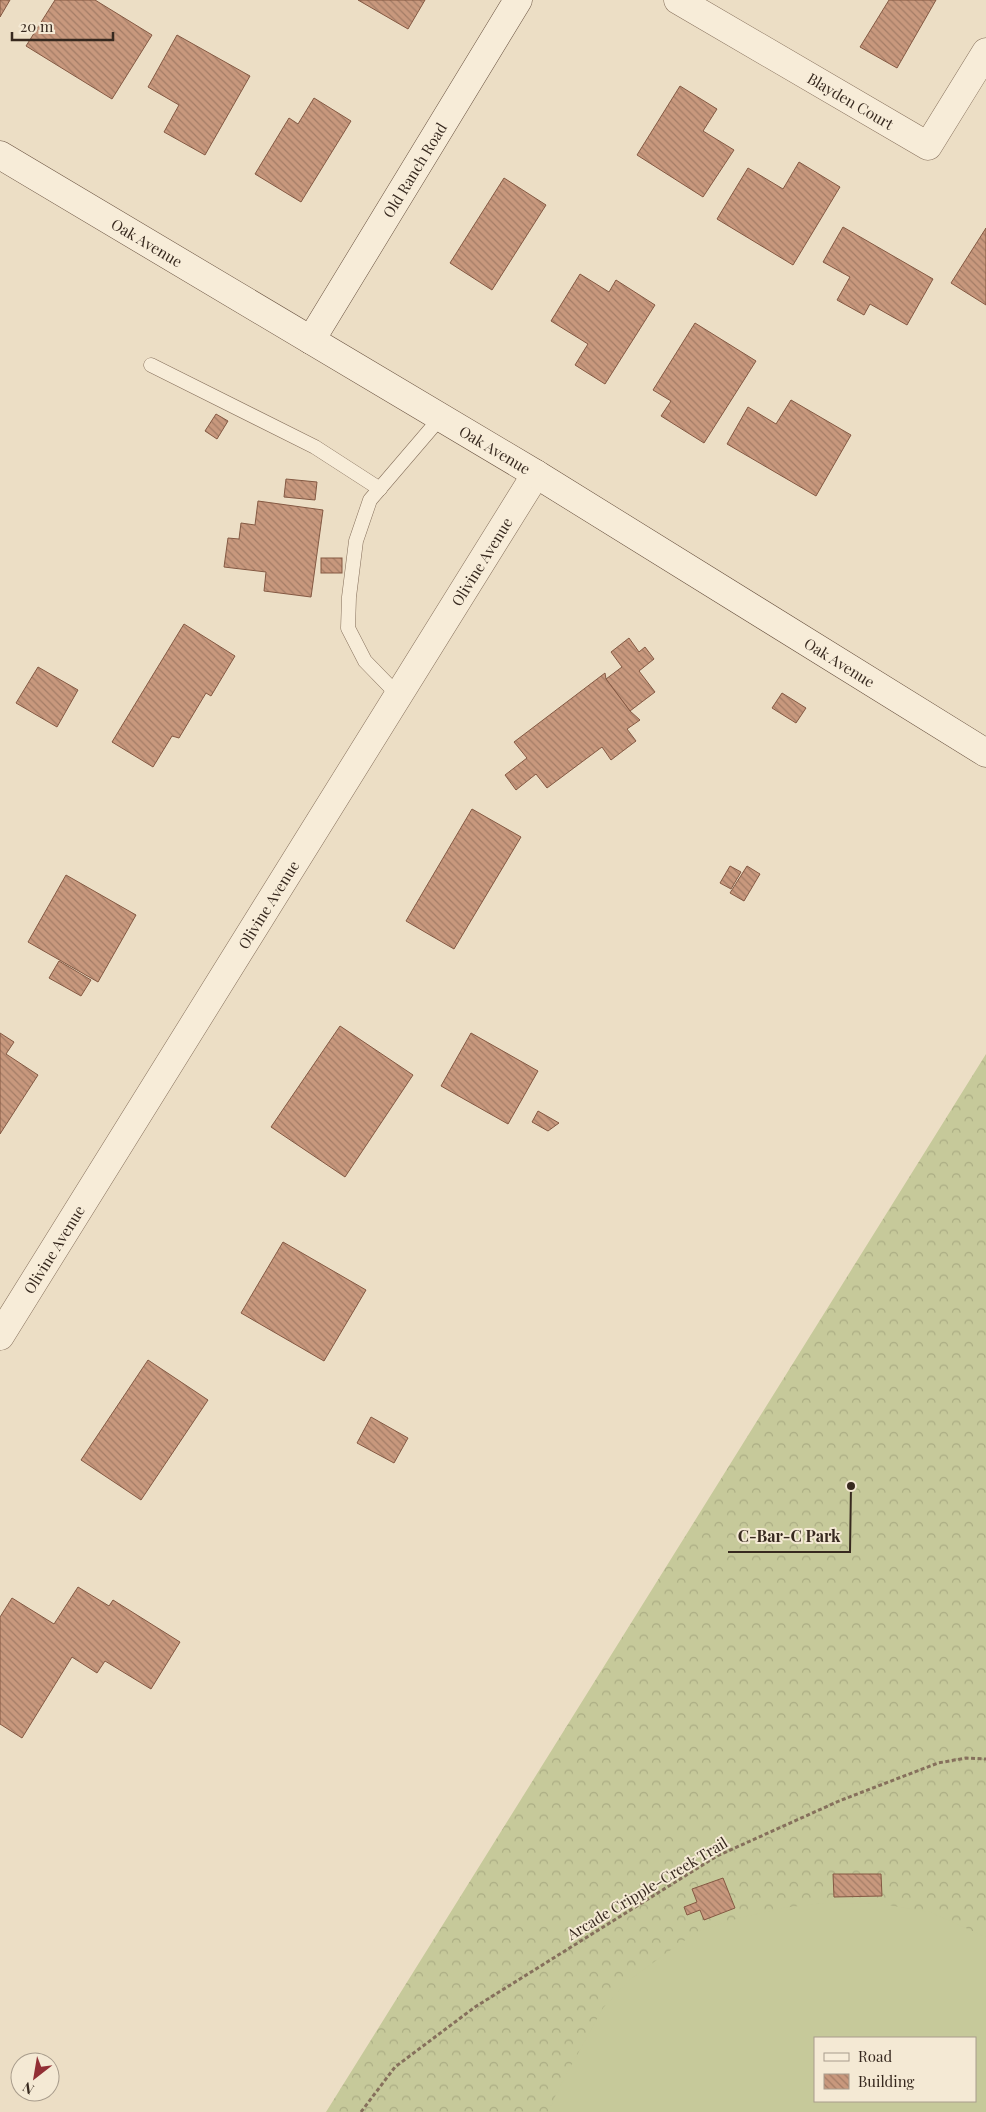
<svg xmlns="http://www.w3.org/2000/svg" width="986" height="2112" font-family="'Playfair Display',serif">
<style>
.forest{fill:url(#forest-crowns);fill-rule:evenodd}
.pitch{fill:#c6c99a;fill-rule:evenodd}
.building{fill:url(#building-back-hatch);stroke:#845943}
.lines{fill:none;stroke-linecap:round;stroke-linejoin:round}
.lane-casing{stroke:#86705c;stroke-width:15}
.street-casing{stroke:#86705c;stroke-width:29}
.secondary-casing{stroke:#68513f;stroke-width:29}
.path{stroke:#86705c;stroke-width:3;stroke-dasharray:4 2.5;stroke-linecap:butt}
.lane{stroke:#f7ecd8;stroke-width:14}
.street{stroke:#f7ecd8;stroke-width:28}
.secondary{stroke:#f7ecd8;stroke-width:28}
.labels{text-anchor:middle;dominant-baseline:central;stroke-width:4;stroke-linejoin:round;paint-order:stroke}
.street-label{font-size:15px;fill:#37291f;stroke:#f4e9d4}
.leader{fill:none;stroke:#37291f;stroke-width:2}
.callout-dot{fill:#37291f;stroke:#f4e9d4;stroke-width:2}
.callout-label{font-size:16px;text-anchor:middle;font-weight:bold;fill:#37291f;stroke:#f4e9d4;stroke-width:4;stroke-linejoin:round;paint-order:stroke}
</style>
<defs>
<pattern id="forest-crowns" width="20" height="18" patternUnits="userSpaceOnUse" patternTransform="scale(1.25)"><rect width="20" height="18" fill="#c6c99a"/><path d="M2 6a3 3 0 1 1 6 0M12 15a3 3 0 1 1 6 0" fill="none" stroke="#abad84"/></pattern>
<pattern id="building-back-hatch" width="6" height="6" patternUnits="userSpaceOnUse" patternTransform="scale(1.25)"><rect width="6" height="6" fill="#c8987d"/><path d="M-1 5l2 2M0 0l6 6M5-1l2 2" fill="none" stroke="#a37c66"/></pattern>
</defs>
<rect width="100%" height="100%" fill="#ecdec5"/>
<path class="forest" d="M986,1054V2112H326ZM815,2038H975V2101H815Z"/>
<path class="pitch" d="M825,1903L881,1904L930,1912L986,1937V2112H548L560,2086L603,2008L628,1981L665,1954L697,1932L739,1918L782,1908ZM815,2038H975V2101H815Z"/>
<g class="building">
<path d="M0,0H10L0,17Z"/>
<path d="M55,0H95L152,35L112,99L26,46Z"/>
<path d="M358,0H425L408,29Z"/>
<path d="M889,0H936L897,68L860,47Z"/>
<path d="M177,35L250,76L205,155L164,132L179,105L148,87Z"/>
<path d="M680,86L717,109L703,131L734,150L703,197L637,155Z"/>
<path d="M314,98L351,121L301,202L255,174L289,118L298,124Z"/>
<path d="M799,162L840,187L793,265L717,219L748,168L783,189Z"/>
<path d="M504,178L546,205L492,290L450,263Z"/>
<path d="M843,227L933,279L907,325L870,304L864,315L837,300L850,277L823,262Z"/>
<path d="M986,228V305L951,283Z"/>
<path d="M580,274L609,292L616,280L655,305L605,384L575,365L588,344L551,321Z"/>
<path d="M695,323L756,361L704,443L661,416L671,401L653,390Z"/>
<path d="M791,400L851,435L816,496L727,444L748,407L776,424Z"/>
<path d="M216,414L228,421L217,439L205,431Z"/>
<path d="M286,479L317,482L315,500L284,497Z"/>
<path d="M258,501L323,510L311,597L264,591L266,572L224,567L228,538L239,539L241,523L255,525Z"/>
<rect x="321" y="558" width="21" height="15"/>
<path d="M184,624L235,656L211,696L206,693L179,738L172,736L153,767L112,742Z"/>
<path d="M629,638L639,652L645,647L654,659L639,671L655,692L630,711L606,679L622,667L611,652Z"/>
<path d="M38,667L78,690L57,727L16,703Z"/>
<path d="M605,673L606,679L630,711L640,720L627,729L636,741L611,760L602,747L547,788L536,774L516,790L505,775L527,758L514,742Z"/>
<path d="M782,693L806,708L796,723L772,708Z"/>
<path d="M472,809L521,837L454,949L406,921Z"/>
<path d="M730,866L741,872L731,889L720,883Z"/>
<path d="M747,866L760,874L744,901L730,893Z"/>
<path d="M66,875L136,915L98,982L28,942Z"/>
<path d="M59,961L91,980L81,996L49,978Z"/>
<path d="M340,1026L413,1075L345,1177L271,1127Z"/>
<path d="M0,1033L14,1042L6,1054L38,1075L0,1134Z"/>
<path d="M471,1033L538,1071L508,1124L441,1086Z"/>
<path d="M538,1111L559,1123L548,1131L532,1122Z"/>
<path d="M283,1242L366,1290L324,1361L241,1313Z"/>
<path d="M148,1360L208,1400L141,1500L81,1460Z"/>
<path d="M371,1417L408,1438L394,1463L357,1443Z"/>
<path d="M78,1587L109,1606L113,1600L180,1642L151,1689L105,1661L97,1673L72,1657L22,1738L0,1724V1617L12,1598L54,1624Z"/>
<path d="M833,1874H881L882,1896L834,1897Z"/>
<path d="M723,1878L735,1908L704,1920L700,1910L687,1915L684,1907L697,1902L692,1889Z"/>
</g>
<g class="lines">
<g class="lane-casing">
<g id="lane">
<path d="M151,365L315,447L380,489"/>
<path d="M398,695L365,661L348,628L349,597L356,541L370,500L441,417"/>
</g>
</g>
<g class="street-casing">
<g id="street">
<path id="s1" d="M678,0L928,146L986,52"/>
<path id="s2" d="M0,1336L536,474"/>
</g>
</g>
<g class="secondary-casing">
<g id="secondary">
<path id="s3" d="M0,155L536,474L986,753"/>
<path id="s4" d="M311,340L518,0"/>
</g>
</g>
<path class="path" d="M361,2112L395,2067L475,2007L717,1856L839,1801L938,1763L966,1758L986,1759"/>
<use href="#lane" class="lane"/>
<use href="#street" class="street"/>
<use href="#secondary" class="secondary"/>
</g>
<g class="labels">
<g class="street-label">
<text stroke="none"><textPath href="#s1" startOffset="200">Blayden Court</textPath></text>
<text stroke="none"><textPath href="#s4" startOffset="199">Old Ranch Road</textPath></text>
<text stroke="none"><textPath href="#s3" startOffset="171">Oak Avenue</textPath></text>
<text stroke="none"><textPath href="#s3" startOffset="576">Oak Avenue</textPath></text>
<text stroke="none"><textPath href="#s2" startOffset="912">Olivine Avenue</textPath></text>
<text stroke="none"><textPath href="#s3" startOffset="981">Oak Avenue</textPath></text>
<text stroke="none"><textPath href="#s2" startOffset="508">Olivine Avenue</textPath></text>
<text stroke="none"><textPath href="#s2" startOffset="102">Olivine Avenue</textPath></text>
<text transform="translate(647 1888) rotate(-31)">Arcade Cripple-Creek Trail</text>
</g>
</g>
<path class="leader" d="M851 1486L850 1552H728"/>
<circle class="callout-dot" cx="851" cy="1486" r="5"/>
<g class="callout-label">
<text x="789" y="1542">C-Bar-C Park</text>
</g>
<rect x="814" y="2037" width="162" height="65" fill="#f4e9d4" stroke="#a89c8c"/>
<rect x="824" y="2053" width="25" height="8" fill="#f7ecd8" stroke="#a89c8c"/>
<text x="858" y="2062" font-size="15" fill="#37291f">Road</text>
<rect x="824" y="2074" width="25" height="15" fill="url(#building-back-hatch)" stroke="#a89c8c"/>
<text x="858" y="2087" font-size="15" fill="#37291f">Building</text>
<g transform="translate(35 2077) rotate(211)"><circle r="24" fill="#f4e9d4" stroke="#a89c8c"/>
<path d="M0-4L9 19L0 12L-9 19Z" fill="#922f35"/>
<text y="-8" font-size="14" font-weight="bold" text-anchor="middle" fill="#37291f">N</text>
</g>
<path d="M12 32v8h101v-8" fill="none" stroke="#37291f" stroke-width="2.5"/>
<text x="20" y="32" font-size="15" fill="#37291f" stroke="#f4e9d4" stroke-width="4" paint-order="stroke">20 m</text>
</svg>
